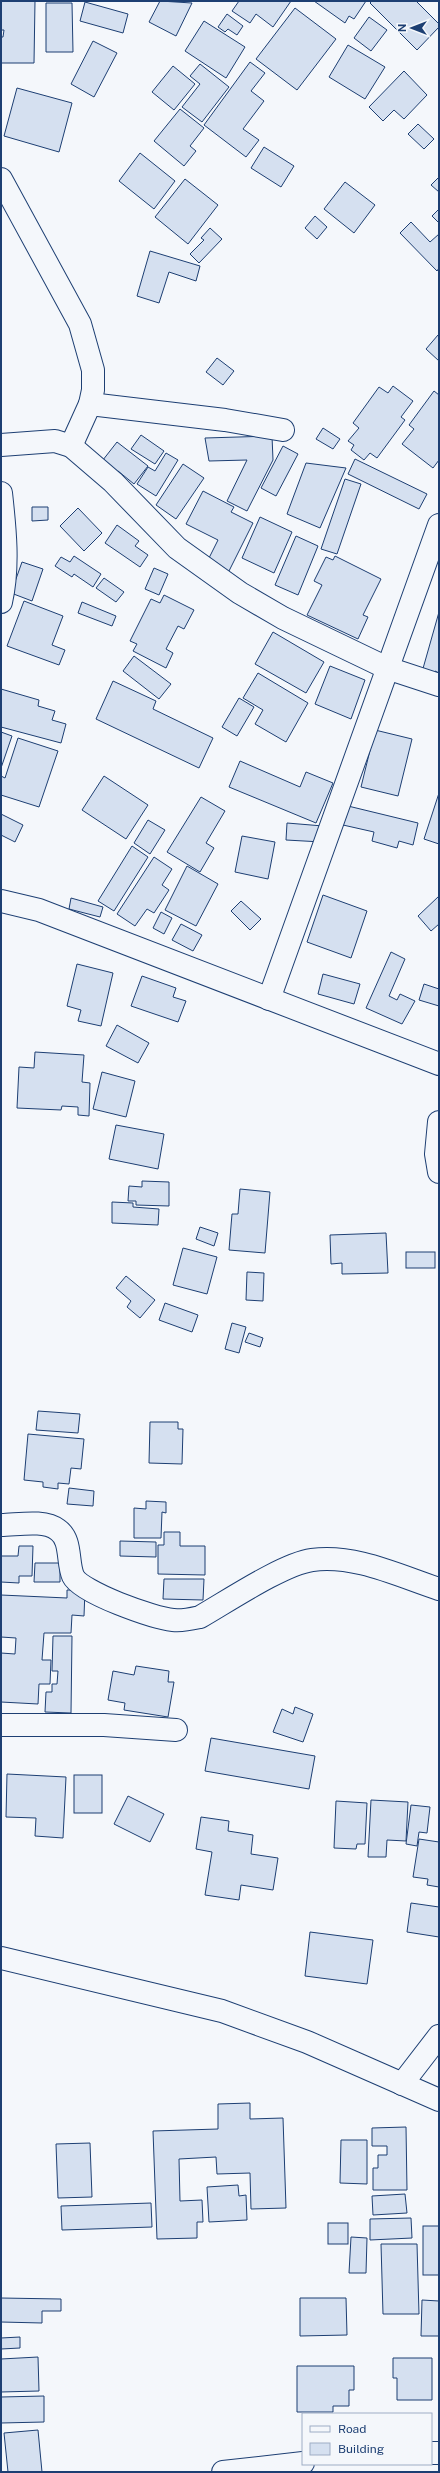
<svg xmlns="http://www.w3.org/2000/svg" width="440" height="2473" font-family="'Public Sans',sans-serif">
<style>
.building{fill:#d5e0f0;stroke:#1d3f73}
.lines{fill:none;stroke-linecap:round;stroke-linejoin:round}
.street-casing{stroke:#1d3f73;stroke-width:24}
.secondary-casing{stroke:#1d3f73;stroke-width:24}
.street{stroke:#f4f7fb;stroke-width:22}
.secondary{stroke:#f4f7fb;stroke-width:22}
</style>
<rect width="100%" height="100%" fill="#f4f7fb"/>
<g class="building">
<path d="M1,1H35L34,63H1V37H3L4,30H1Z"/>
<path d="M160,1L192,3L176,36L149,22Z"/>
<path d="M239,1H291L273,27L256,14L250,23L232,11Z"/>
<path d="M314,1H366L354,19L349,16L345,23Z"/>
<path d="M372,1H416L439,24V27L417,50L370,3Z"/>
<path d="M85,2L128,14L123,33L80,21Z"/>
<path d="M46,3H72L73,52H46Z"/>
<path d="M295,8L336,39L297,90L256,59Z"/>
<path d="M227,14L243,26L237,35L228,29L225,32L218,27Z"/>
<path d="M369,17L387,30L371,51L354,38Z"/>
<path d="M204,21L245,47L226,78L185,51Z"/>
<path d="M93,41L117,53L94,97L71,84Z"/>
<path d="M348,45L385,67L365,99L329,77Z"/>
<path d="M250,62L265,73L251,91L264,101L243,129L259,140L246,157L204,125Z"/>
<path d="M200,64L229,87L202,122L182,107L200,84L190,76Z"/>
<path d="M173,66L195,84L174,110L152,92Z"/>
<path d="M404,71L427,95L404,119L394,110L383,121L369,107Z"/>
<path d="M17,88L72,103L59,152L4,136Z"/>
<path d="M180,109L204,128L190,146L196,151L184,166L154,141Z"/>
<path d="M418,124L434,139L424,149L408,134Z"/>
<path d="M264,147L294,166L281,187L251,168Z"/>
<path d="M140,153L175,181L154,209L119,181Z"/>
<path d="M439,177V192L431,185Z"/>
<path d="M185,179L218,205L188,244L155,217Z"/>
<path d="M345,182L375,205L354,233L324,209Z"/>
<path d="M439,209V223L432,216Z"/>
<path d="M315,216L327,227L317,239L305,228Z"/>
<path d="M411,222L430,242L439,234V268L437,271L400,233Z"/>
<path d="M210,228L222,239L199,263L190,254L204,240L201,238Z"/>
<path d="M150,251L200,266L196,281L169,272L159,303L137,296Z"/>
<path d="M438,335L439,336V361L426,349Z"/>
<path d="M217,358L234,371L223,385L206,372Z"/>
<path d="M393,386L413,401L401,417L405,420L377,458L370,453L364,460L351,450L354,445L348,441L359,428L353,423L379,387L388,393Z"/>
<path d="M434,391L439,395V460L433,468L402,444L414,429L409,425Z"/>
<path d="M323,428L340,439L333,449L316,439Z"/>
<path d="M141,435L164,451L155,464L131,449Z"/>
<path d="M272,436L273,460L247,511L227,501L247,460L209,461L205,438Z"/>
<path d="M117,442L148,466L134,484L118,471L113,476L99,465Z"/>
<path d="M283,446L298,454L276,496L261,488Z"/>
<path d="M166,453L178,460L156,496L137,484L148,467L155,471Z"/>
<path d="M355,459L427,494L419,509L348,474Z"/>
<path d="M306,463L346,468L320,528L287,514Z"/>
<path d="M183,464L204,478L176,519L156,505Z"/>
<path d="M345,479L361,484L337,554L321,549Z"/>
<path d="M203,491L234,507L231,512L253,523L228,573L207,562L218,540L186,524Z"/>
<path d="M32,507H48V520L32,521Z"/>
<path d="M78,508L102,533L84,551L60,526Z"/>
<path d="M260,517L292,532L274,573L242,558Z"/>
<path d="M117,525L139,541L135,546L148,555L140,567L105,543Z"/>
<path d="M296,536L318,546L298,595L275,585Z"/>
<path d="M74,556L101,574L93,587L74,574L72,577L55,566L61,557L70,562Z"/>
<path d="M335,556L381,579L363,615L368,617L358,639L307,615L322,585L314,581L326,557L333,560Z"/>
<path d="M22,562L43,569L32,601L11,593Z"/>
<path d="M154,568L168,574L159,595L145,589Z"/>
<path d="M104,578L124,592L116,602L96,588Z"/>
<path d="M164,595L194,610L184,629L178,626L166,649L173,653L166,668L133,651L137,644L130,641L151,599L160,603Z"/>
<path d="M24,601L63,616L52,645L65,650L59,665L7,646Z"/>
<path d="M82,602L116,616L112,626L78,613Z"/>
<path d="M439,612V673L435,671L433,675L422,672Z"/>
<path d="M273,632L324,662L306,693L255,664Z"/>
<path d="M134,656L171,684L159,699L123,671Z"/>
<path d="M330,666L365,680L351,719L315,704Z"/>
<path d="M258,673L308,703L286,742L255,724L263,710L243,698Z"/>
<path d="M113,681L156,701L153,709L213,738L199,768L96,719Z"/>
<path d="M1,689L39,700L38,706L55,711L52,720L66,724L61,743L1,727Z"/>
<path d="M239,698L254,707L237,736L222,727Z"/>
<path d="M375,730L412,739L398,796L361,787Z"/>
<path d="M1,732L12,736L1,768Z"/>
<path d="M18,738L58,751L39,807L1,795V776L5,778Z"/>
<path d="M240,761L300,787L306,772L333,783L316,823L229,787Z"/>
<path d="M104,776L148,805L126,839L82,810Z"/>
<path d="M439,793V844L424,839Z"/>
<path d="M201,797L225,811L206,843L214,848L200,872L167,852Z"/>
<path d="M348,806L418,823L413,845L399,841L397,848L372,841L374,832L343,825Z"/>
<path d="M1,814L23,825L15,842L1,835Z"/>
<path d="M148,820L165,830L150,854L134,843Z"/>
<path d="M287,823L323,826L322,842L286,840Z"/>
<path d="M242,836L275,842L268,879L235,872Z"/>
<path d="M132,846L148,857L114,911L98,901Z"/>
<path d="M154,857L172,869L162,885L169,890L154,913L147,909L135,926L117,914Z"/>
<path d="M187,866L218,884L196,926L165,910Z"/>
<path d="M323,895L367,911L351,958L307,942Z"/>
<path d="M439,896V924L431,931L418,916Z"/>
<path d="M71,898L103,907L100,917L69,909Z"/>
<path d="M241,901L261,919L250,930L231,911Z"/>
<path d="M161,912L172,918L164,934L153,928Z"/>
<path d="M181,924L202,935L193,951L172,940Z"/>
<path d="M391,952L405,959L389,996L397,1000L400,994L415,1001L402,1024L366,1008Z"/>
<path d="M77,964L113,973L101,1026L78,1021L81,1010L67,1006Z"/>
<path d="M323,974L360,984L354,1004L318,994Z"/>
<path d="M142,976L176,988L173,997L186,1001L178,1022L131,1006Z"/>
<path d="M424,984L439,989V1006L419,1000Z"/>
<path d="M117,1025L149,1043L138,1063L106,1046Z"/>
<path d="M35,1052L84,1055L82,1082L90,1083L89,1116L78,1115V1107L62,1106L61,1110L17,1108L19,1067L34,1068Z"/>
<path d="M102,1072L135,1081L126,1117L93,1109Z"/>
<path d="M116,1125L164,1134L158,1169L109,1159Z"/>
<path d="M142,1181L169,1182V1206L136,1205V1201H128L129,1186L142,1187Z"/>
<path d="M240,1189L270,1192L265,1253L229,1250L232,1214H238Z"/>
<path d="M112,1202L133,1203V1207L159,1209L158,1225L112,1223Z"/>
<path d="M200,1227L218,1233L214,1246L196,1239Z"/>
<path d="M386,1233L388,1273L342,1274V1263L331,1264L330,1235Z"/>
<path d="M183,1248L217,1257L207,1294L173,1285Z"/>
<rect x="406" y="1252" width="29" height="16"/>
<path d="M247,1272L264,1273L263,1301L246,1300Z"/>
<path d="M126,1276L155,1300L140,1318L127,1307L131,1301L116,1288Z"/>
<path d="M165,1303L198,1315L192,1332L159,1320Z"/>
<path d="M232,1323L246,1327L239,1353L225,1349Z"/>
<path d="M249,1333L263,1338L260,1347L245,1342Z"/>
<path d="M38,1411L80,1414L78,1433L36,1430Z"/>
<path d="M150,1422H178V1429H183L182,1464L149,1463Z"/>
<path d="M28,1434L84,1439L81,1469L71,1468L69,1484L58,1483V1489L43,1487V1482L24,1480Z"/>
<path d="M69,1488L94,1491L93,1506L67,1504Z"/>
<path d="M146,1501L166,1502V1513L162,1512L161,1538H134V1508L146,1509Z"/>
<path d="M164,1532H180V1546H205V1575L158,1574V1545H164Z"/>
<path d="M120,1541L156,1542V1557L120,1556Z"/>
<path d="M19,1546H33L32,1576H19V1583L1,1582V1556H18Z"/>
<path d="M35,1563H60V1582H34Z"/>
<path d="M164,1579H204L203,1600L163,1599Z"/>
<path d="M67,1590H85L84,1616L72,1615L71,1633H44L42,1660H51L50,1684H39L38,1704L1,1702V1653L15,1654L16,1638L1,1637V1595L67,1598Z"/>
<path d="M53,1636H72L71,1713L45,1712L46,1692H52V1684H57L58,1671H52Z"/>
<path d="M136,1666L169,1671L168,1682H174L168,1717L124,1710L125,1703L108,1700L113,1671L134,1675Z"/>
<path d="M295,1707L313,1714L303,1742L273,1732L282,1709L293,1714Z"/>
<path d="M211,1738L315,1756L309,1789L205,1771Z"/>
<path d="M7,1774L66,1777L63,1838L35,1836L36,1818L6,1817Z"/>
<rect x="74" y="1775" width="28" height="38"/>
<path d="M128,1796L164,1814L150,1842L114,1824Z"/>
<path d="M371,1800L408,1802L406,1841L387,1840L386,1857H368Z"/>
<path d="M336,1801L367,1803L365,1844H357L356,1849L334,1848Z"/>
<path d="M411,1805L430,1807L427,1833L419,1832L417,1846L406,1844Z"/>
<path d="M201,1817L229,1821L228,1831L253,1835L251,1854L278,1858L273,1890L241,1885L239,1900L205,1895L212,1852L196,1849Z"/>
<path d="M419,1839L439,1842V1887L427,1885L428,1879L413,1877Z"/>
<path d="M411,1903L439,1907V1937L407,1932Z"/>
<path d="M310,1932L373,1940L367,1984L305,1976Z"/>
<path d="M250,2103V2119L283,2118L286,2208L251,2209L250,2173L217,2174L216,2157L179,2159L180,2201L202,2200L203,2222H197V2238L157,2239L153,2131L218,2129V2104Z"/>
<path d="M406,2127L407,2190H373V2168H378V2155H387V2146H372V2128Z"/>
<path d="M341,2140H367V2184L340,2183Z"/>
<path d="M90,2143L92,2197L58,2198L56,2144Z"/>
<path d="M238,2185L239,2196L246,2195L247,2220L209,2222L207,2187Z"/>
<path d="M405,2194L407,2213L373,2215L372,2196Z"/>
<path d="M151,2203L152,2227L62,2230L61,2206Z"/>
<path d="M411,2218L412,2238L370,2240V2219Z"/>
<rect x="328" y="2223" width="20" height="21"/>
<rect x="423" y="2226" width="16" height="49"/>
<path d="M351,2237L367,2238L366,2273H349Z"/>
<path d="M381,2244H417L419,2314H383Z"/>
<path d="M1,2298L61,2299V2311H42V2323L1,2322Z"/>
<path d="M300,2298H346L347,2335L300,2336Z"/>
<path d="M422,2300L439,2301V2336H421Z"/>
<path d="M20,2337V2348L1,2349V2338Z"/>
<path d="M38,2357L39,2391L1,2392V2359Z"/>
<path d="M393,2358H432V2400H397V2378H393Z"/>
<path d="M297,2366H354V2390H349V2406H333V2412H297Z"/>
<path d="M44,2396V2422L1,2423V2397Z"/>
<path d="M38,2430L42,2472H8L4,2433Z"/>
</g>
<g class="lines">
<g class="street-casing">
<g id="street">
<path d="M1,179L80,324L93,370V390L90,404L71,446"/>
<path d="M90,404L225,420L283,430"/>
<path d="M1,445L55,441L71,446L113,482L177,548L240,593L283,618L387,668L439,685"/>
<path d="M1,493C5,529 9,567 1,602"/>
<path d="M269,999L439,525"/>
<path d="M439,1122L436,1154L439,1172"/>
<path d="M1,1525C17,1525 44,1519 58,1530C72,1540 67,1562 73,1576C81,1593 154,1618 173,1620C183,1621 191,1619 200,1617C228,1601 283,1564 312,1560C355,1554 399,1576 439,1589"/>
<path d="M1,1725H104L176,1730"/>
<path d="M1,1958L222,2011L307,2042L439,2100"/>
<path d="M402,2084L439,2036"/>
<path d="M431,2453H439"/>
<path d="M223,2472L303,2463"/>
</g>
</g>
<g class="secondary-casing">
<path id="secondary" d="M1,901L39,910L439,1064"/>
</g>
<use href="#street" class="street"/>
<use href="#secondary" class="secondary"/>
</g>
<rect width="440" height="2473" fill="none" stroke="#1d3f73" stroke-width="4"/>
<rect x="302" y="2413" width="130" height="52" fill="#f4f7fb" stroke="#9eadc5"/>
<rect x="310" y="2426" width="20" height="6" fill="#f4f7fb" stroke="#9eadc5"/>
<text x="338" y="2433" font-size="12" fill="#1d3f73">Road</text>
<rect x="310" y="2443" width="20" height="12" fill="#d5e0f0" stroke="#9eadc5"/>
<text x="338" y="2453" font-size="12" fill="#1d3f73">Building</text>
<g transform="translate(412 28) rotate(270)" stroke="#f4f7fb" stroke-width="3" paint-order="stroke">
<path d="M0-3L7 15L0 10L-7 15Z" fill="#1d3f73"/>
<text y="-6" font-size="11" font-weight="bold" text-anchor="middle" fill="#1d3f73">N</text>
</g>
</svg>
